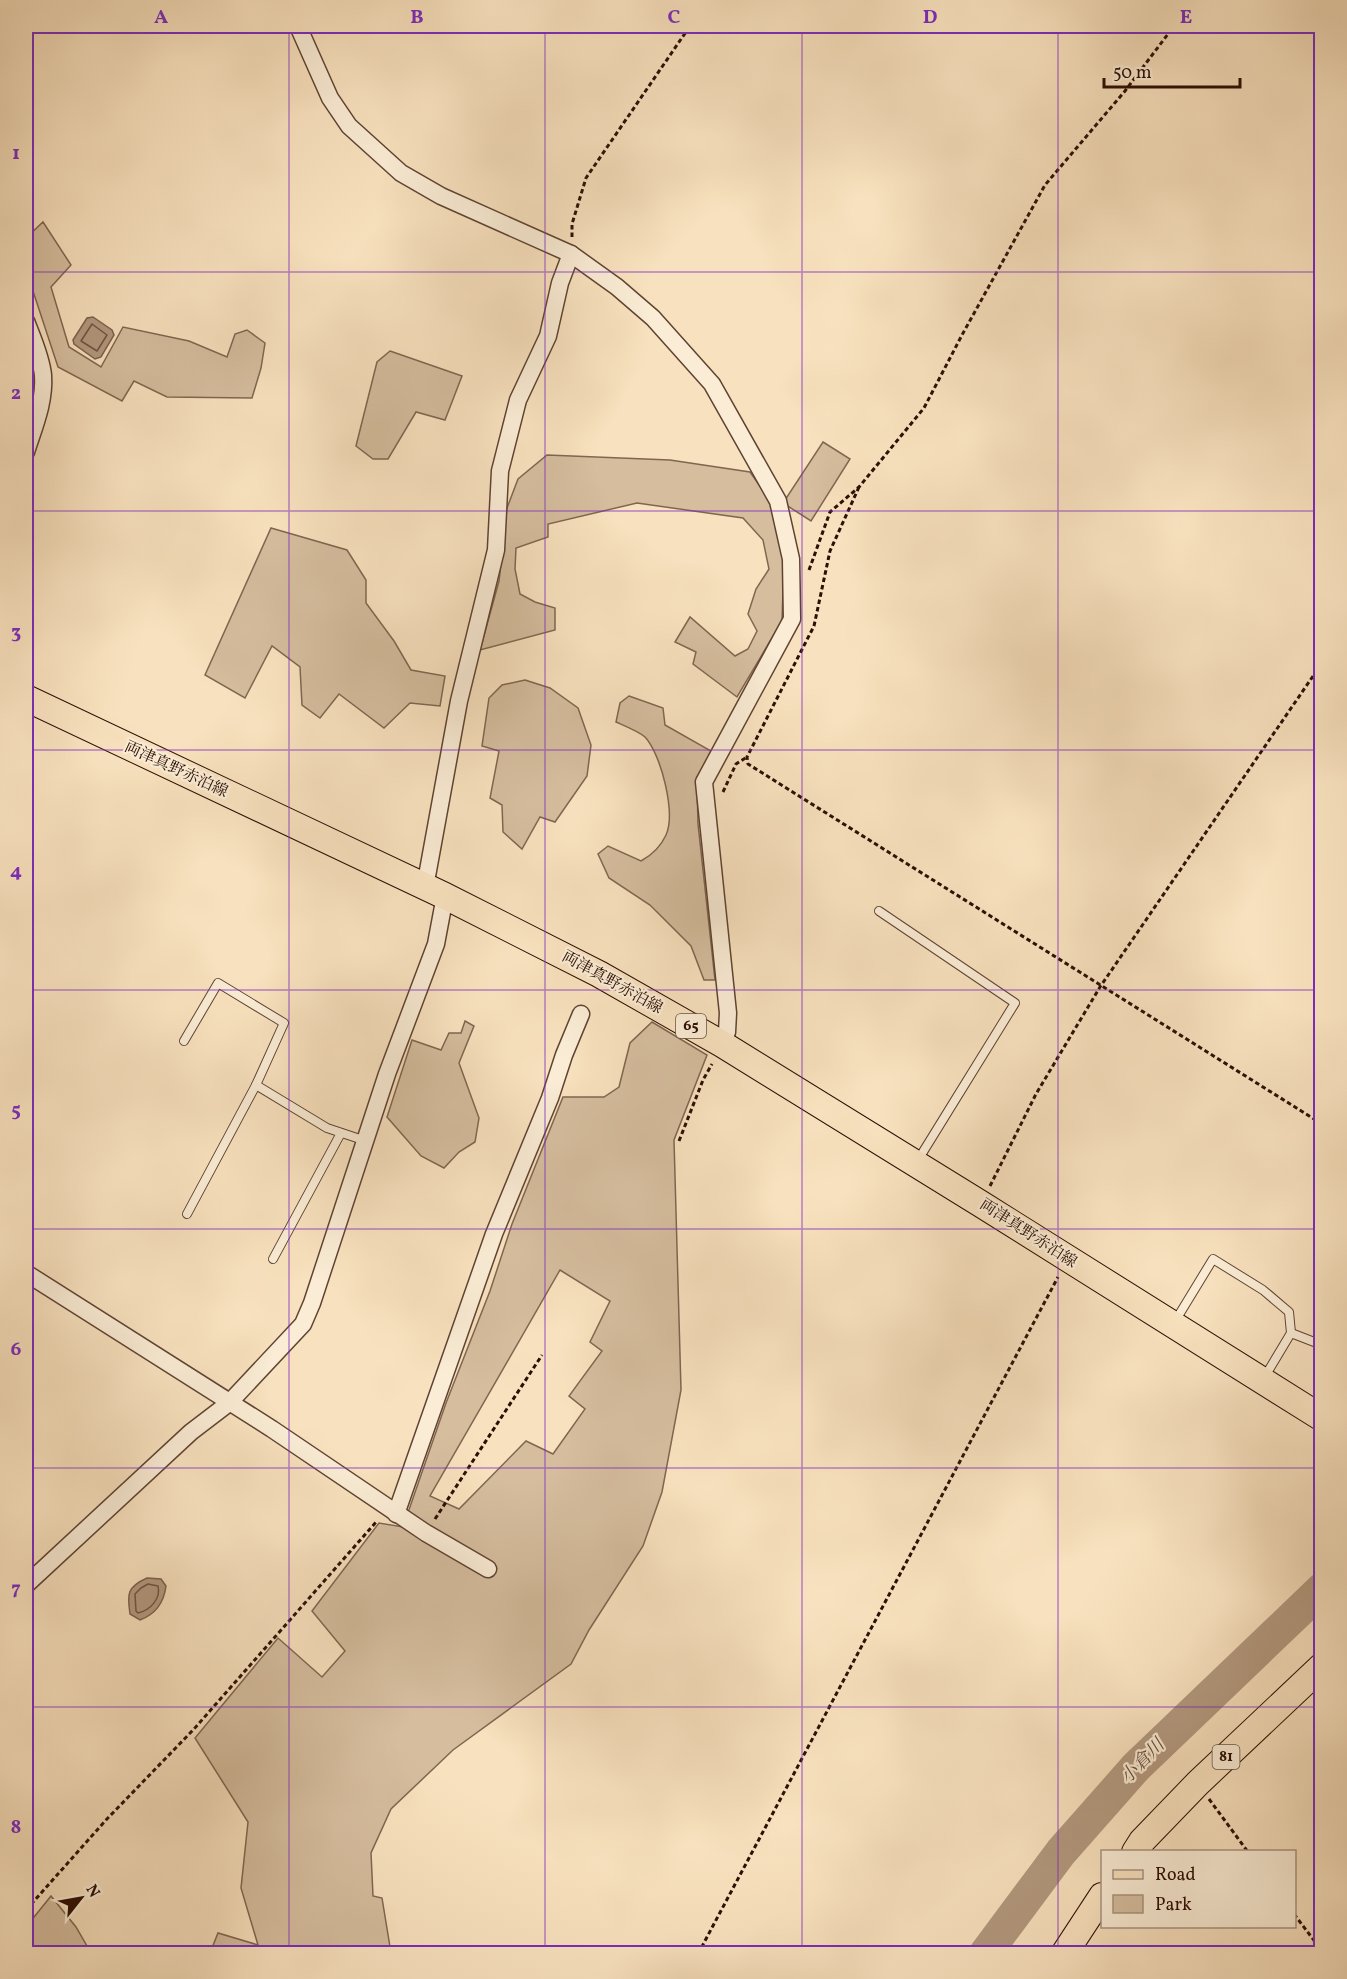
<svg xmlns="http://www.w3.org/2000/svg" width="1347" height="1979" font-family="Vollkorn,'Noto Serif JP',serif">
<style>
.green{fill:#d5bd9e;stroke:#806651;stroke-width:1.5;fill-rule:evenodd}
.water{fill:#b3997f;stroke:#7d614e;stroke-width:1.5}
.lines{fill:none;stroke-linecap:round;stroke-linejoin:round}
.shore{stroke:#705442;stroke-width:1.5}
.river{stroke:#b3997f;stroke-width:33}
.lane-casing{stroke:#5f4332;stroke-width:10}
.street-casing{stroke:#5f4332;stroke-width:19}
.primary-casing{stroke:#2c0e04;stroke-width:28}
.path{stroke:#2c0e04;stroke-width:3;stroke-dasharray:4.5 3;stroke-linecap:butt}
.lane{stroke:#faecd5;stroke-width:8}
.street{stroke:#faecd5;stroke-width:16}
.primary{stroke:#f8e1be;stroke-width:26}
.grid{fill:none;stroke:#7b2cbf;stroke-width:1.5;stroke-opacity:0.55}
.labels{text-anchor:middle;dominant-baseline:central;stroke-width:4.5;stroke-linejoin:round;paint-order:stroke}
.shield{fill:#faecd5;stroke:#6a5143;stroke-width:1.5}
.shield-label{font-size:15px;font-weight:bold;fill:#2c0e04}
.street-label{font-size:16px;fill:#2c0e04;stroke:#faecd5}
.water-label{font-size:18px;font-style:italic;fill:#694d3b;stroke:#faecd5}
.neatline{fill:none;stroke:#7b2cbf;stroke-width:2}
.grid-label{font-size:20px;text-anchor:middle;font-weight:bold;fill:#7b2cbf}
</style>
<rect width="100%" height="100%" fill="#f8e1be"/>
<filter id="stains"><feTurbulence type="fractalNoise" baseFrequency=".00333" numOctaves="4"/><feColorMatrix values="0 0 0 0 .2 0 0 0 0 .09 0 0 0 0 .02 0 0 0 .5 -.17"/></filter>
<radialGradient id="worn" r=".72"><stop offset=".6" stop-color="#630" stop-opacity="0"/><stop offset="1" stop-color="#630" stop-opacity=".3"/></radialGradient>
<g class="green">
<path d="M43,222L71,265L51,287L69,347L101,367L123,327L189,341L227,357L235,334L247,330L265,343L261,368L252,398L167,397L134,381L122,401L58,367L32,288L26,276V238Z"/>
<path d="M390,351L462,376L445,420L416,412L388,459H373L356,446L377,362Z"/>
<path d="M823,442L850,459L811,521L783,503Z"/>
<path d="M547,455L670,460L750,472L772,503L784,560L782,621L737,697L693,664L696,652L675,642L690,617L735,656L748,649L757,631L748,614L756,589L769,569L763,540L743,518L637,503L548,524V537L516,548L515,569L520,594L535,602L555,608V630L480,650L499,581L507,508L518,479Z"/>
<path d="M271,528L347,550L366,580V603L394,641L411,670L445,676L440,706L410,703L384,728L339,694L320,718L302,705L300,667L272,646L245,698L205,675Z"/>
<path d="M525,680L550,688L578,708L591,745L587,776L555,822L540,817L522,849L503,832L502,805L490,798L499,751L482,746L489,698L502,685Z"/>
<path d="M629,696L663,708L665,725L711,751L697,783L698,824L715,980H704L691,946L650,905L609,878L598,854L608,846L641,861C652,855 661,846 666,835C676,813 661,754 645,737C638,731 625,726 616,722L620,703Z"/>
<path d="M465,1021L474,1026L459,1063L479,1118L475,1142L459,1152L444,1168L421,1156L387,1117L412,1040L441,1050L449,1033H461Z"/>
<path d="M652,1022L707,1055L674,1140L681,1390L662,1492L643,1546L589,1630L571,1664L453,1750L391,1809L371,1853L373,1896L382,1898L391,1953H210L218,1933L258,1945L241,1888L248,1822L195,1738L278,1638L322,1677L345,1651L312,1611L379,1523L403,1527L446,1403L490,1291L512,1224L563,1097H604L619,1087L630,1043ZM560,1270L610,1301L590,1342L602,1351L569,1396L585,1409L553,1454L526,1441L459,1509L430,1496Z"/>
<path d="M51,1896L76,1927L91,1953H26V1927Z"/>
</g>
<g class="water">
<path d="M93,317L112,330L114,335L101,357L95,359L74,344L73,340L87,318Z"/>
<path d="M147,1578L161,1579L166,1586C164,1602 156,1614 140,1620L130,1614C127,1594 127,1587 147,1578Z"/>
</g>
<g class="lines">
<g class="shore">
<path d="M92,324L107,335L97,351L81,341Z"/>
<path d="M148,1584L158,1586C161,1598 151,1610 138,1613L136,1611L135,1594L141,1588Z"/>
</g>
<path class="river" d="M985,1954L1061,1852L1136,1767L1322,1589"/>
<g class="lane-casing">
<g id="lane">
<path d="M879,911L1015,1003L918,1160"/>
<path d="M184,1041L218,983L284,1023L256,1085"/>
<path d="M187,1214L256,1085L327,1128L366,1141"/>
<path d="M273,1259L341,1133"/>
<path d="M1174,1323L1213,1259L1263,1290L1289,1312L1291,1333L1264,1378"/>
<path d="M1291,1333L1322,1345"/>
</g>
</g>
<g class="street-casing">
<g id="street">
<path d="M298,26L330,98L349,126L401,173L441,196L571,254L617,287L653,318L712,384L778,501L791,559L792,619L704,782L728,1013L727,1032L722,1044"/>
<path d="M26,321C32,337 41,356 43,375C45,402 34,427 26,452"/>
<path d="M425,887L459,701L496,550L500,471L518,400L548,336L560,283L571,254"/>
<path d="M26,1273L272,1429L426,1533L488,1569"/>
<path d="M396,1514L494,1234L550,1098L564,1055L581,1014"/>
<path d="M26,1585L191,1432L229,1403L303,1324L312,1303L387,1074L436,944L445,896"/>
</g>
</g>
<g class="primary-casing">
<g id="primary">
<path d="M26,698L445,896L599,974L722,1044L981,1204L1322,1418"/>
<path d="M1135,1852L1142,1841L1198,1783L1322,1666"/>
<path d="M1064,1954L1102,1896"/>
</g>
</g>
<g class="path">
<path d="M572,237V224L586,178L690,26"/>
<path d="M859,487L830,551L814,626L747,757L748,764L1322,1124"/>
<path d="M809,570L830,512L859,487L924,408L962,335L1045,185L1125,91L1174,26"/>
<path d="M723,792L736,764L747,757"/>
<path d="M679,1141L703,1080L712,1064"/>
<path d="M990,1186L1036,1094L1100,987L1322,663"/>
<path d="M435,1519L542,1355"/>
<path d="M1209,1799L1248,1852"/>
<path d="M26,1910L106,1820L194,1729L377,1521"/>
<path d="M1294,1914L1322,1951"/>
<path d="M698,1954L1058,1277"/>
</g>
<use href="#lane" class="lane"/>
<use href="#street" class="street"/>
<use href="#primary" class="primary"/>
</g>
<path class="grid" d="M289,26V1954M545,26V1954M802,26V1954M1058,26V1954M26,272H1322M26,511H1322M26,750H1322M26,990H1322M26,1229H1322M26,1468H1322M26,1707H1322"/>
<g class="labels">
<g class="shield">
<rect x="676" y="1014" width="30" height="24" rx="4.5"/>
<rect x="1212.5" y="1745" width="27" height="24" rx="4.5"/>
</g>
<g class="shield-label">
<text x="691" y="1026">65</text>
<text x="1226" y="1757">81</text>
</g>
<g class="street-label">
<text transform="translate(176 770) rotate(25)">両津真野赤泊線</text>
<text transform="translate(612 983) rotate(29)">両津真野赤泊線</text>
<text transform="translate(1028 1234) rotate(33)">両津真野赤泊線</text>
</g>
<g class="water-label">
<text transform="translate(1143 1762) rotate(-46)">小倉川</text>
</g>
</g>
<rect width="1347" height="1979" fill="none" stroke="#f8e1be" stroke-width="66"/>
<rect x="1101" y="1850" width="195" height="78" fill="#faecd5" stroke="#a89381" stroke-width="1.5"/>
<rect x="1113" y="1870" width="30" height="9" fill="#f8e1be" stroke="#a89381" stroke-width="1.5"/>
<text x="1155" y="1880" font-size="18" fill="#2c0e04">Road</text>
<rect x="1113" y="1895" width="30" height="18" fill="#d5bd9e" stroke="#a89381" stroke-width="1.5"/>
<text x="1155" y="1910" font-size="18" fill="#2c0e04">Park</text>
<g transform="translate(81 1898) rotate(59)" stroke="#faecd5" stroke-width="4.5" paint-order="stroke">
<path d="M0-4.5L10 22L0 15L-10 22Z" fill="#2c0e04"/>
<text y="-9" font-size="16" font-weight="bold" text-anchor="middle" fill="#2c0e04">N</text>
</g>
<path d="M1104 78v9h136v-9" fill="none" stroke="#2c0e04" stroke-width="3"/>
<text x="1113" y="78" font-size="18" fill="#2c0e04" stroke="#faecd5" stroke-width="4.5" paint-order="stroke">50 m</text>
<rect x="33" y="33" width="1281" height="1913" class="neatline"/>
<g class="grid-label">
<text x="161" y="23">A</text>
<text x="417" y="23">B</text>
<text x="674" y="23">C</text>
<text x="930" y="23">D</text>
<text x="1186" y="23">E</text>
<text x="16" y="159">1</text>
<text x="16" y="399">2</text>
<text x="16" y="638">3</text>
<text x="16" y="877">4</text>
<text x="16" y="1116">5</text>
<text x="16" y="1355">6</text>
<text x="16" y="1594">7</text>
<text x="16" y="1833">8</text>
</g>
<rect width="100%" height="100%" filter="url(#stains)"/>
<rect width="100%" height="100%" fill="url(#worn)"/>
</svg>
